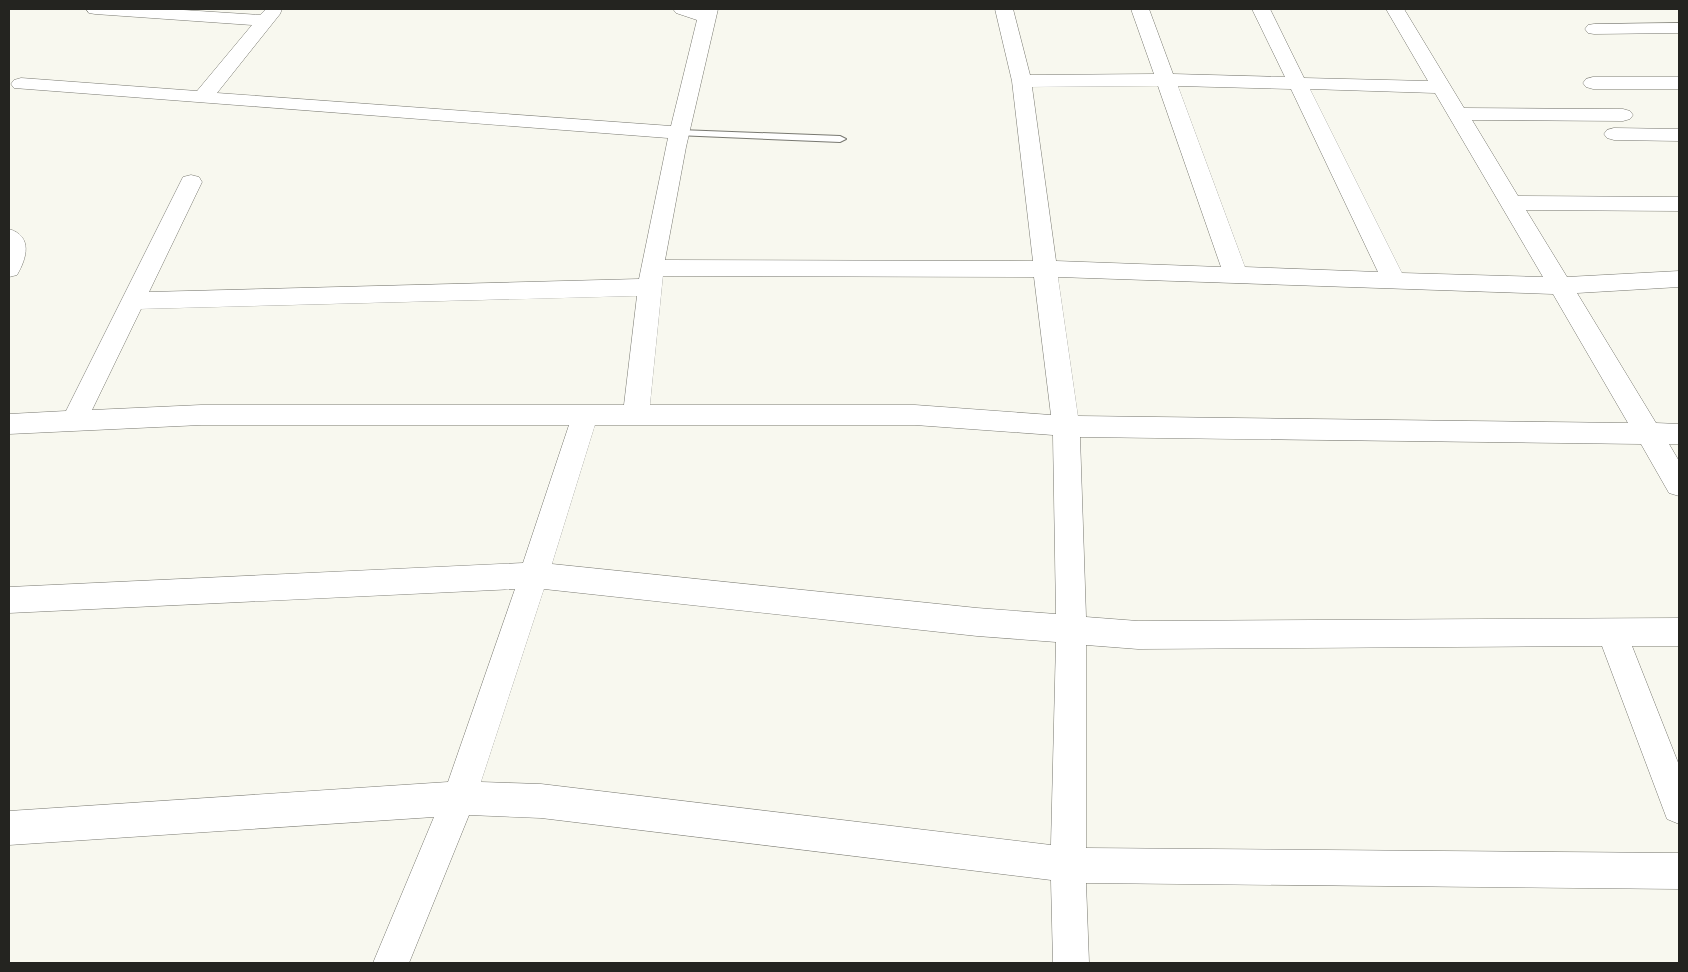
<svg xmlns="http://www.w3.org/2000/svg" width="1688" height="972" font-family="Arial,sans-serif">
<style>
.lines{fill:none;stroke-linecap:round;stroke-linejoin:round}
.service-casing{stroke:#787870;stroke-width:2}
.minor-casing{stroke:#787870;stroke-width:1}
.service{fill:#fff;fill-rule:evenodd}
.minor{fill:#fff;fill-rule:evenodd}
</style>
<rect width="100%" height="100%" fill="#f8f8ef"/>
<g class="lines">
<g class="service-casing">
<path id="service" d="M680,130L840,136L846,139L840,142L676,135L674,133L676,131Z"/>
</g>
<g class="minor-casing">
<g id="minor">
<path d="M86,9H168L260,15L266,9H282L280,14L217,93L671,126L697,20L676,13L673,9H718L686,147L665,260L1033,261L1012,81L995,9H1013L1030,75L1154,74L1131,9H1149L1173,74L1285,77L1252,9H1270L1304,78L1428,81L1386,9H1404L1464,108L1623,109L1630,111L1633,115L1630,119L1623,121L1472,120L1518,196L1679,197V211L1526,210L1567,277L1679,271V287L1577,293L1656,423L1679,424V444H1669L1679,461V496L1669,493L1641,444L1080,437L1086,617L1138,621L1679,618V646H1632L1679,765V824L1667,819L1602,646L1138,649L1086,645V848L1679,853V889L1086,883L1089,963H1053L1051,880L541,818L469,815L409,963H373L434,817L9,845V811L448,782L515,589L9,613V587L523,563L569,425H201L9,434V414L66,411L183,177L191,175L199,177L202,182L149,292L639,279L668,138L14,88L11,84L14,80L21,78L197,91L252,25L95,14L89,13ZM1158,86L1221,267L1056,261L1032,87ZM1178,86L1291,89L1378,272L1245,267ZM1310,89L1435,93L1543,277L1402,273ZM663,276L1034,277L1051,415L915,405H650ZM1058,277L1553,294L1628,423L1078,416ZM637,296L624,405H201L92,410L141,309ZM595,425H915L1053,435L1056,614L977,608L552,564ZM544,589L977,636L1056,642L1051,845L541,784L481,782Z"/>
<path d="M1679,23V33L1594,34L1588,33L1585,29L1588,25L1594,24Z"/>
<path d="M1593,77H1679V89H1593L1586,87L1583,83L1586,79Z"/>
<path d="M1614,128L1679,129V141L1614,140L1607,138L1604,134L1607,130Z"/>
<path d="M9,229C33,236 27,258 17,275L9,277Z"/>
</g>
</g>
<use href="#service" class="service"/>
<use href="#minor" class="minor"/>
</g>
<rect width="1688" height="972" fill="none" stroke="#242420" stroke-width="20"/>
</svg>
